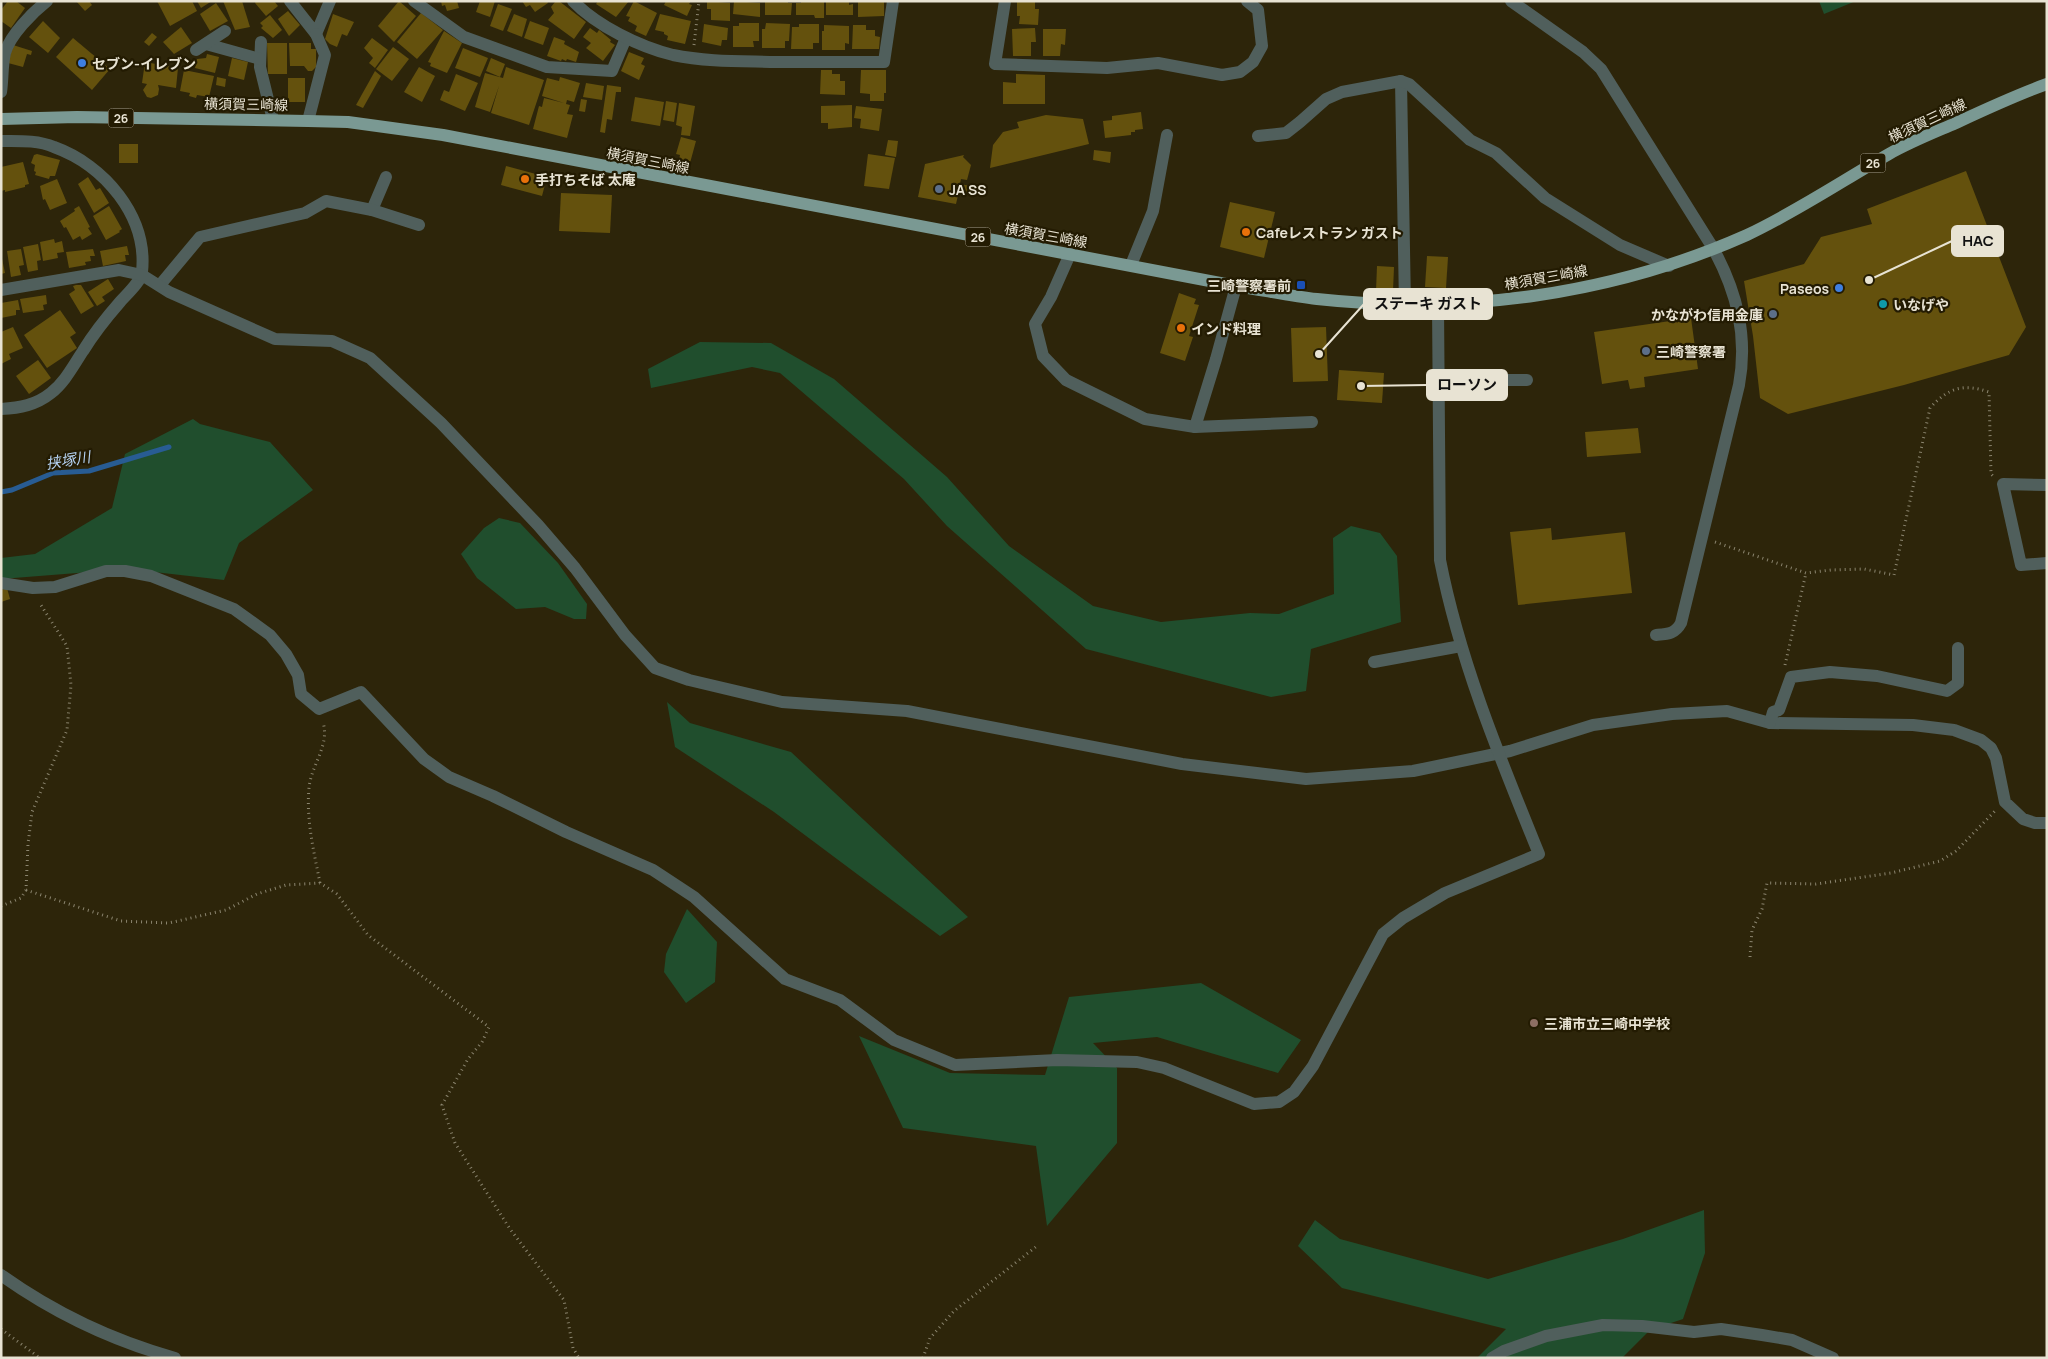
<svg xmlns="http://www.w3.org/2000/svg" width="2048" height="1359" font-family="Manrope,'Noto Sans JP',sans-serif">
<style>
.green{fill:#204e2d}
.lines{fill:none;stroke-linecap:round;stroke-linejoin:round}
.stream{stroke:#285c93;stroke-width:5}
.building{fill:#64510d}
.path{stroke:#8b856f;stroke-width:3;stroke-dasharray:1 4;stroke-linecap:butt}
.minor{stroke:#505f5c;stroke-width:12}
.major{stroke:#7a9993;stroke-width:12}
.shop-dot{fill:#3f7fe0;stroke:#231b02;stroke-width:2}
.food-dot{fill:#e8710a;stroke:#231b02;stroke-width:2}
.service-dot{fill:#5c6f8a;stroke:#231b02;stroke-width:2}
.transit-dot{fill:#1a4fb4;stroke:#231b02;stroke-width:2}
.culture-dot{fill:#0f9aa8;stroke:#231b02;stroke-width:2}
.education-dot{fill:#8d6e63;stroke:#231b02;stroke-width:2}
.labels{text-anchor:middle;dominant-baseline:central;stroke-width:4.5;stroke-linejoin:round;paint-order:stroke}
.shield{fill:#231b02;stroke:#ada794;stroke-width:1}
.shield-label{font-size:12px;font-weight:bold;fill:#e8e3d3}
.poi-label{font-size:14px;font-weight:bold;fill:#e8e3d3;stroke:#231b02;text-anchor:start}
.street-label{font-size:14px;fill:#e8e3d3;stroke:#231b02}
.water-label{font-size:15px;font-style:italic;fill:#b5d2f2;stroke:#231b02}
.leader{fill:none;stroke:#e8e3d3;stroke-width:2}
.callout-dot{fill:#e8e3d3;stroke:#231b02;stroke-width:2}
.callout{fill:#e8e3d3;stroke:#e8e3d3;stroke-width:2}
.callout-label{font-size:15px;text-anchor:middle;font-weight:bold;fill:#111}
</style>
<rect width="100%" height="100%" fill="#2d250a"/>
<g class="green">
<path d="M1819,1H1856L1824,14Z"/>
<path d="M700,342L771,343L834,379L947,477L1009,546L1093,606L1161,622L1250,613L1279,614L1334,594L1333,538L1351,526L1380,533L1397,556L1401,622L1311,649L1306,691L1271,697L1086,649L947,526L904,479L780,373L752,367L651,388L648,369Z"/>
<path d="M193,419L200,424L270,442L313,490L239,543L224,580L128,569L1,579V558L35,554L112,508L125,454Z"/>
<path d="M499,518L520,523L558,563L587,604L586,619H574L545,607L516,609L477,578L461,554L484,528Z"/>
<path d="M667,702L690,723L791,752L968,917L940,936L774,812L675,747Z"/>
<path d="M687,909L717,942L715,982L686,1003L664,972L666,954Z"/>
<path d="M1201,983L1301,1040L1278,1073L1157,1037L1093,1043L1117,1068V1143L1047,1226L1036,1146L903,1128L859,1036L950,1073L1045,1075L1069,997Z"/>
<path d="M1704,1210L1705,1253L1683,1319L1650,1330L1622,1358H1477L1506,1329L1342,1288L1298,1246L1315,1220L1340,1239L1488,1279L1623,1239Z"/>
</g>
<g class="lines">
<path class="stream" d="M1,492L12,490L53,473L89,471L169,447"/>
</g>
<g class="building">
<path d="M8,1H16L25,8L11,28L1,21V10Z"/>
<path d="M76,1H89L92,5L85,11Z"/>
<path d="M157,1H192L197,11L170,26Z"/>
<path d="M197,1H212L201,8Z"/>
<path d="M223,1H242L250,27L235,30Z"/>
<path d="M256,1H274L278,6L266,16L255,3Z"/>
<path d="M399,1L416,16L394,42L378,26Z"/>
<path d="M441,1H457L459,8L447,11L445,5L442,6Z"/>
<path d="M480,1H495L490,17L476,12Z"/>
<path d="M522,1H547L548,3L535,12L530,5L526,7Z"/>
<path d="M559,1L586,22L574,39L548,20L554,13L551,7L555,2Z"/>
<path d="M598,1H629L616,17L596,4Z"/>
<path d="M634,1L657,13L646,36L635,31L637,26L628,21L630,17L626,16Z"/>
<path d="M666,1H691L689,4L692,5L687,16L664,5Z"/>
<path d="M707,1L730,3V21L711,20V9H707Z"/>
<path d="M734,1L760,3V17L733,14Z"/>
<path d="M765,1H788V3H792L791,15H765Z"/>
<path d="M801,1H824V18H815L814,15H796V3H801Z"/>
<path d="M826,1H849V5L853,4V15H826Z"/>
<path d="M858,1H884V16L858,17Z"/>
<path d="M1017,1H1035V9H1039L1038,25L1019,24L1020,16H1017Z"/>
<path d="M216,3L228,21L210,31L200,14Z"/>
<path d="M498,4L512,9L503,31L490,26Z"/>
<path d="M288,11L300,25L289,36L278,19Z"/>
<path d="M421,13L443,30L417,59L397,42Z"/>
<path d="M333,14L354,22L347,36L342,34L337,47L330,44L325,39Z"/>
<path d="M514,14L527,19L522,37L507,31Z"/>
<path d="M660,14L691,21L685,44L667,40L668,36L664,34V32L655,30Z"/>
<path d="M270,15L282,30L273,38L261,28L263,26L260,23Z"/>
<path d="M43,21L60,38L48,53L29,37Z"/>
<path d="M530,21L549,28L543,45L524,38Z"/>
<path d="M739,23H759V41H753L754,47H733V26H739Z"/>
<path d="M766,23L790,24L789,41H785V48H762V29H765Z"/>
<path d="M704,24L728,28L727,40H722L721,46L702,42Z"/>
<path d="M799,24H819V43H813V49H791L792,27H799Z"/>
<path d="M824,25L849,26V44L845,43V50H822V31H824Z"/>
<path d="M853,25H866V30H875V36L880,37L879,49H852Z"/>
<path d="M181,27L192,43L174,54L163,42Z"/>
<path d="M590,28L597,33L599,30L611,40L610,42L615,45L603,61L586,48L591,43L583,37Z"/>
<path d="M1035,28L1036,42H1031V56H1013L1012,29Z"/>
<path d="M1043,29H1066L1065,45L1061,44L1060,56H1043Z"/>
<path d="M444,31L462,43L447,73L430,66L431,63L428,62Z"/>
<path d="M152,33L157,37L149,46L144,42Z"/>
<path d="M554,37L565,41L564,44L579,52L576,62L567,59L566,61L562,59L561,61L547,56Z"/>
<path d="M73,38L110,69L92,90L56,57Z"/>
<path d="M372,38L388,50L375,68L369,63L373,58L364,48Z"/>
<path d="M267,43H287V74H268Z"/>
<path d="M289,43H311V49H316V67L312,71H308L304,66H290Z"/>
<path d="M13,45L32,51L31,55L27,54L23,67L8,63Z"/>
<path d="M393,47L409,59L392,81L376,69Z"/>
<path d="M463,48L488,58L480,77L455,68Z"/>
<path d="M629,52L644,58L641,64L645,66L639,80L621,71Z"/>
<path d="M207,54L219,57L215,73L195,68L197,59L206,58Z"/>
<path d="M232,58L248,62L244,80L228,76Z"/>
<path d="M491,58L505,64L500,77L486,71Z"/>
<path d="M145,62L178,68L176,88L158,85L159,89L158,95L151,98L147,97L143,90L147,84L142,83Z"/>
<path d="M419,67L435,76L422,102L404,92Z"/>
<path d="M506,67L544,80L529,125L491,113L499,86L490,112L475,107L485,73L503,78Z"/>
<path d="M184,70L214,76L209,97L197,95L196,98L189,96L190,93L180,91Z"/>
<path d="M821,70H832V74H840V81H845V95L820,94Z"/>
<path d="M861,70H886V93H884V101H870V94L860,93Z"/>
<path d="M375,71L381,76L363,108L356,105Z"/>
<path d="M456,74L478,83L465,111L440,100L444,90L449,92Z"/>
<path d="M1016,74L1045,75V104H1003V82L1016,83Z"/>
<path d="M217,77L226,79L225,87L216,85Z"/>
<path d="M560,77L580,83L574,102L567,100L566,104L570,105L567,114L573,115L567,138L533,129L539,106L542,107L544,98L564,103L542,96L547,78L559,81Z"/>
<rect x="288" y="78" width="17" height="24"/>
<path d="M586,83L604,86L602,100L583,97Z"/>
<path d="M607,85L621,87V92H616L612,120L607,119L605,133L600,132Z"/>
<path d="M635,97L664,102L660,126L631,121Z"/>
<path d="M581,99L587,100L585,112L579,111Z"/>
<path d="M666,101L677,103L674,122L663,120Z"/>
<path d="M679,103L695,106L690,136L681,135L682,127L676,125Z"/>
<path d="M852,105V127L828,129V123H821V106Z"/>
<path d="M856,106L882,109L879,131L860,128L861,119L854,118Z"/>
<path d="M1141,112L1143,129L1135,130V132H1131V135L1105,138L1103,121L1112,120V116Z"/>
<path d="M1046,115L1083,119L1089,144L990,168L993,145L1003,132L1019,128L1017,122Z"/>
<path d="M681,137L696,141L690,163L679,160L680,155L676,154Z"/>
<path d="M888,140L898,141L896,157L885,155Z"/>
<rect x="119" y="144" width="19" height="19"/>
<path d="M1094,150L1111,152L1110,163L1093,160Z"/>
<path d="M37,154L60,160L55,176H50L49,179L35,175L36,172L34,171L35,165L31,163L34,155Z"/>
<path d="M868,154L895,158L889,189L864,186Z"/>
<path d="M964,155L963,157L971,165L967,180L961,179L960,184L981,188L982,196L959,191L956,204L918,197L925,164Z"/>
<path d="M23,162L29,184L25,185V187L5,192V190L1,191V167Z"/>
<path d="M506,166L547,177L542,196L501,185Z"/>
<path d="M1966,171L2026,327L2009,355L1904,385L1788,414L1760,398L1753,336L1744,281L1804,264L1821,237L1872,224L1867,209Z"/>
<path d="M88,177L96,190L100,188L109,203L94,213L78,184Z"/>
<path d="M57,179L67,203L50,210L45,199L43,200L40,186Z"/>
<path d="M561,193L612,195L610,233L559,231Z"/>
<path d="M1230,202L1275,212L1264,258L1220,247Z"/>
<path d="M79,206L90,227L88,228L92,234L82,240L80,236L73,240L66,227L64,228L60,221L75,211L74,209Z"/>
<path d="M109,206L122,229L119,231L120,232L106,240L93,216Z"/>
<path d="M54,239L55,243L62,241L64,252L57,253L58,258L43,261L40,242Z"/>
<path d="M38,244L41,260L37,261L38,270L28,272L23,247Z"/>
<path d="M127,246L129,255H125L126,261L103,266L100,251Z"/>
<path d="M21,249L24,265L19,266L21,275L11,277L7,251Z"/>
<path d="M93,249L95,256H90L91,261L85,262L86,265L69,268L66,252Z"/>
<path d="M1,254L5,273L1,274Z"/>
<path d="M1427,256L1448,257L1446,288L1425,287Z"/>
<path d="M1377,266L1394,267L1393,291H1376Z"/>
<path d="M108,279L114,289L102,297L105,301L97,306L88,292Z"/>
<path d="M76,285H81L94,306L81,314L69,294L75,290L73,286Z"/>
<path d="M1179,293L1196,299L1194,304L1199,305L1189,336L1193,337L1185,361L1160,353Z"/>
<path d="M46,295L47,304L43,305L44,310L23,313L20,299Z"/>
<path d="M18,300L20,310H16V315L1,318V303Z"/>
<path d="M60,310L76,333L70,337L77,348L47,368L24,335Z"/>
<path d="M1691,318L1698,369L1644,377L1645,387L1630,389L1628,380L1602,384L1594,332Z"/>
<path d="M13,327L23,348L9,354L11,359L1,364V332Z"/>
<path d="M1326,327L1328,381L1293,382L1291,328Z"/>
<path d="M38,360L51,378L29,394L16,376Z"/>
<path d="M1339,370L1384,373L1382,403L1337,400Z"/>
<path d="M1638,428L1641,453L1587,457L1585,432Z"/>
<path d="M1551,528L1552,540L1625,532L1632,593L1518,605L1510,532Z"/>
<path d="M7,588L10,599L1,602V590Z"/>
</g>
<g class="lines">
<g class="path">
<path d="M694,45L699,1"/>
<path d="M1715,542L1806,573L1831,570L1864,569L1894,575L1930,408C1948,388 1963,383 1989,392L1991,474L1993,476"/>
<path d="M1785,665L1806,573"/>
<path d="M320,883C314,852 306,820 309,788C311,765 330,746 323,722"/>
<path d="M26,890L121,921L169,923L226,910L257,894L286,885L320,883L337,894L368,935L489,1027L482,1042L468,1059L442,1105L455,1143L510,1229L564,1300L573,1348L579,1358"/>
<path d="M1,906L21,898L26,890L28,844L32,812L67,730L71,685L67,646L39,602"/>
<path d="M1750,957L1752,930L1762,909L1767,883L1816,884L1891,873L1940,861L1956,851L1995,811"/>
<path d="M1,1329L40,1358"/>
<path d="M923,1358L930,1338L954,1311L1037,1246"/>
</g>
<g class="minor">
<path d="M290,1L316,34L330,1"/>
<path d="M414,1L464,37L547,67L612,71L626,38"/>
<path d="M573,1C597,26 640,47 673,55C707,62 742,61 776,62C812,62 848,62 884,62L893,1"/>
<path d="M1005,1L995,64L1107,68L1158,63L1222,75L1240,72L1253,62L1262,46L1258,10L1247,1"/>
<path d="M1511,1L1583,52L1601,69L1713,248C1737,292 1748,336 1739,385L1681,623C1675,634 1668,634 1656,635"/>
<path d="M261,42L260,67L273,120"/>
<path d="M206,44L260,59"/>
<path d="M196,50L225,31"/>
<path d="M1401,81L1405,305"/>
<path d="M1,92C3,79 2,65 5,53C10,35 33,12 47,1"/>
<path d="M308,121L325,55L316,34"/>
<path d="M1258,136L1286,133L1300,122L1326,99L1342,92L1401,81L1409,84L1470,140L1496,153L1545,198L1620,245L1669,266"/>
<path d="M1,141C19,141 38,140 54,147C104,165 148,216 142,272C141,282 126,295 120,302C106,318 94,333 83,351C73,366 65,382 51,393C36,405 20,408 1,409"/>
<path d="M372,210L386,177"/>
<path d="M1070,254L1051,297L1035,324L1043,356L1066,380L1145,419L1195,427L1312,422"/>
<path d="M1131,265L1153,211L1167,135"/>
<path d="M160,285L200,237L305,213L326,201L372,210L419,225"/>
<path d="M1,290L119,270L142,275L169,292L275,339L332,341L370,358L441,423L538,525L575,568L625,635L655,668L689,680L782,702L907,711L1182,764L1306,779L1413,771L1510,751L1593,725L1672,714L1727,711L1770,723L1913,725L1954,730L1981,740L1991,748L1996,758L2005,802L2023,819L2035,823H2047"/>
<path d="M1438,380H1527"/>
<path d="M1195,427L1216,359L1236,286"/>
<path d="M2047,485L2003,484L2021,565L2047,563"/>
<path d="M1,583L33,588L55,587L106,571H125L151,576L234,609L270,635L286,654L298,675L301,694L319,709L361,692L424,759L449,777L493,796L566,832L653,870L694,897L785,979L840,1000L894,1040L955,1065L1057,1060L1137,1062L1164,1068L1254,1104L1279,1102L1294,1092L1313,1066L1383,934L1403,918L1445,893L1539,854C1500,758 1460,662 1440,560L1438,305"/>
<path d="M1374,662L1461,646"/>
<path d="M1770,723L1773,712L1779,710L1791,677L1830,672L1877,676L1947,691L1958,683V648"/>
<path d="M1,1275C53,1312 114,1341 175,1358"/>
<path d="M1492,1358L1504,1351L1546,1336L1603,1325L1642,1326L1694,1332L1721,1329L1762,1335L1792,1340L1833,1358"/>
</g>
<path class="major" d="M1,119L77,117L308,121L348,122L443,135L1236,286C1263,290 1290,296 1317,299C1463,315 1612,295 1747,235C1796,212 1842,181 1889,154C1910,142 1933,133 1956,123C1986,109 2016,95 2047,84"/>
</g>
<g class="shop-dot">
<circle cx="82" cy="63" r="5"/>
<circle cx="1839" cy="288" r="5"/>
</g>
<g class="food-dot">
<circle cx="525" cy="179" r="5"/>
<circle cx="1246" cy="232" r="5"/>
<circle cx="1181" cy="328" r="5"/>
</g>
<g class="service-dot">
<circle cx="939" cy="189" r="5"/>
<circle cx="1773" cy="314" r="5"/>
<circle cx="1646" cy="351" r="5"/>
</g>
<rect class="transit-dot" x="1296" y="280" width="10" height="10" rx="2.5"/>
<circle class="culture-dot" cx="1883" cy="304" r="5"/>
<circle class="education-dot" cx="1534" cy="1023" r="5"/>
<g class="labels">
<g class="shield">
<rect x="108.5" y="108.5" width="25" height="19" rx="4"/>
<rect x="1860.5" y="153.5" width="25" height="19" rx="4"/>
<rect x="965.5" y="227.5" width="25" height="19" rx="4"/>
</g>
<g class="shield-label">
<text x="121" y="118">26</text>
<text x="1873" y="163">26</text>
<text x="978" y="237">26</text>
</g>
<g class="poi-label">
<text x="92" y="63">セブン-イレブン</text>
<text x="535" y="179">手打ちそば 太庵</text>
<text x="949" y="189">JA SS</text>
<text x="1256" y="232">Cafeレストラン ガスト</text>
<text x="1291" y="285" text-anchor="end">三崎警察署前</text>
<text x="1829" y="288" text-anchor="end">Paseos</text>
<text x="1893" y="304">いなげや</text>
<text x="1763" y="314" text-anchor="end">かながわ信用金庫</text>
<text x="1191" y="328">インド料理</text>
<text x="1656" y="351">三崎警察署</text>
<text x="1544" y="1023">三浦市立三崎中学校</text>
</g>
<g class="street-label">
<text transform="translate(246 104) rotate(1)">横須賀三崎線</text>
<text transform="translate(1927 120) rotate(-25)">横須賀三崎線</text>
<text transform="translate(648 160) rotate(11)">横須賀三崎線</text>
<text transform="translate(1046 235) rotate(10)">横須賀三崎線</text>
<text transform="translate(1546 277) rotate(-10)">横須賀三崎線</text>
</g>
<g class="water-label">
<text transform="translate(68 460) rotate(-9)">挟塚川</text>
</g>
</g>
<path class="leader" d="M1869 280L1952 241M1319 354L1364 304M1361 386L1427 385"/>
<g class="callout-dot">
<circle cx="1869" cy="280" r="5"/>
<circle cx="1319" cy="354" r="5"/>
<circle cx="1361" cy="386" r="5"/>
</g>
<g class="callout">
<rect x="1952" y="226" width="51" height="30" rx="5"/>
<rect x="1364" y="289" width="128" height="30" rx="5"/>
<rect x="1427" y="370" width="80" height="30" rx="5"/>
</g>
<g class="callout-label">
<text x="1978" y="246">HAC</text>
<text x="1428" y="309">ステーキ ガスト</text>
<text x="1467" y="390">ローソン</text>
</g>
<rect width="2048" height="1359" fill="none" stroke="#e8e3d3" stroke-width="5"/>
</svg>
